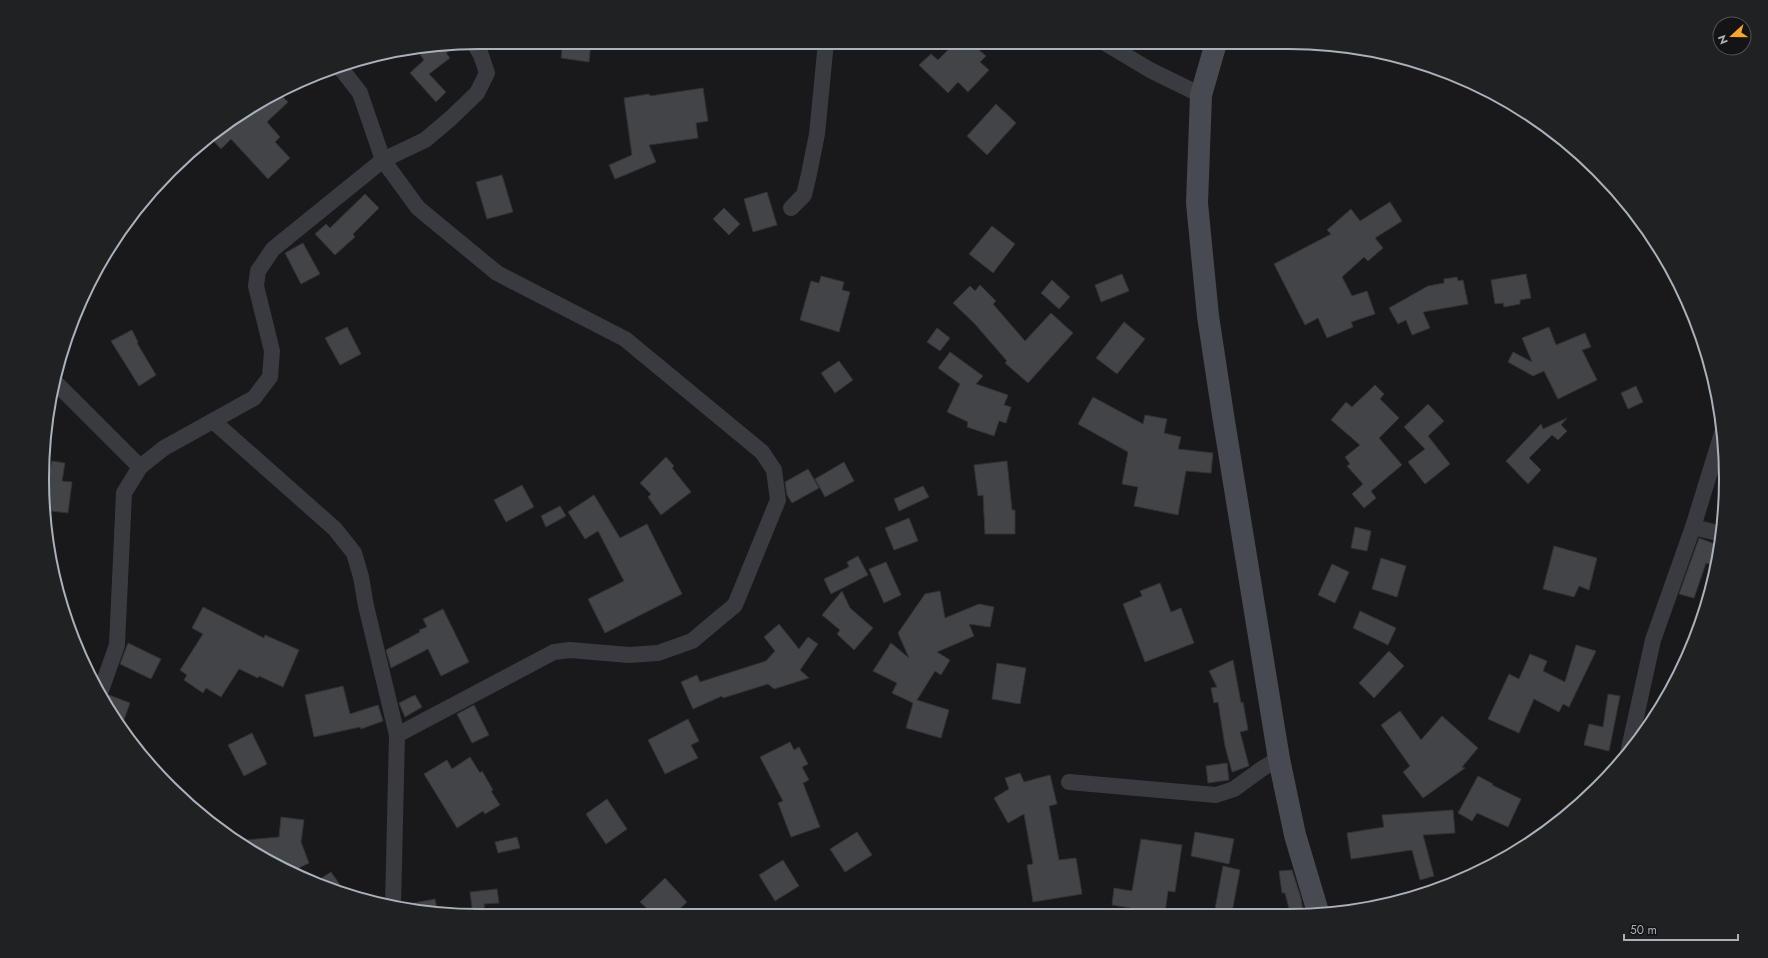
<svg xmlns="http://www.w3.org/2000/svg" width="1768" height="958" font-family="Jost,sans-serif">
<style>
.building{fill:#434448;stroke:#333337}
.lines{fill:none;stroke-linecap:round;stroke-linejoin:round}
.street{stroke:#393b40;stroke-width:16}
.secondary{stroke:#474a50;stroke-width:22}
.rim{fill:none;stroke:#aab1bb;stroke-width:2}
</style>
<rect width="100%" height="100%" fill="#19191b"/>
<g class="building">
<path d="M563,42H591L589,62L561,58Z"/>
<path d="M955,43H971L986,56L980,62L989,70L968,92L958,82L948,93L919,65L931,54L938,60Z"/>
<path d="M458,44L446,53L450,58L429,74L446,92L436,102L410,73L424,60L416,48Z"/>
<path d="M703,88L708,121L696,123L698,138L649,145L656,162L615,179L609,165L632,155L624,98L649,94L650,96Z"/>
<path d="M278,92L288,102L267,122L280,137L275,142L290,158L268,179L231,139L221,149L209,136L261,100Z"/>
<path d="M996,104L1016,123L987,155L967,136Z"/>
<path d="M502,175L513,212L487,219L476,182Z"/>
<path d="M767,192L777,225L753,232L744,199Z"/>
<path d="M365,194L379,208L353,234L355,237L335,255L315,234L326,224L330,228Z"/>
<path d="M1390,202L1402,221L1375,238L1383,248L1368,261L1364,257L1342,277L1352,296L1367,291L1375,314L1351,322L1353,327L1327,338L1318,318L1305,325L1274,264L1331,234L1327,230L1351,209L1360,221Z"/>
<path d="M724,208L740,224L729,235L713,219Z"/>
<path d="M992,226L1015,244L993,273L969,254Z"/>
<path d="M303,243L320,274L301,284L285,253Z"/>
<path d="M1122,274L1129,291L1101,302L1095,285Z"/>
<path d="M1526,274L1531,298L1520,300V304L1504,307L1503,303L1495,304L1491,280Z"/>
<path d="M821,276L844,282L842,290L850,292L839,332L800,320L811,281L819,283Z"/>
<path d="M1457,277L1458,281L1463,280L1468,304L1423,312L1430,328L1412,335L1406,320L1398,324L1389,308L1428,286L1444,283V279Z"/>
<path d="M1052,280L1070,297L1059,309L1041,293Z"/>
<path d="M980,285L996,301L993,304L1025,341L1051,313L1073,333L1028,383L1005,363L1007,361L974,323L953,303L970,286L975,291Z"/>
<path d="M1124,322L1145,339L1117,374L1096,358Z"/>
<path d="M347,327L361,354L340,365L325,338Z"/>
<path d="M1549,327L1556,345L1585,333L1591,347L1582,350L1597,380L1558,399L1544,371L1533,376L1508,362L1513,352L1532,362L1522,338Z"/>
<path d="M937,328L950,338L940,351L927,342Z"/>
<path d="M132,330L138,342L137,343L156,375L139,386L111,341Z"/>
<path d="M950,352L983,376L976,384L1008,395L1004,405L1011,407L1006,423L999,421L994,436L967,427L968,422L947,412L960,384L938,368Z"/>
<path d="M839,361L853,380L835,393L821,373Z"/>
<path d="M1375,385L1384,394L1380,399L1399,418L1379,438L1402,465L1371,491L1376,498L1364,508L1352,494L1363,484L1347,466L1350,464L1345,457L1360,445L1331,420L1346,402L1352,407Z"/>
<path d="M1636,386L1643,402L1628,409L1621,393Z"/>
<path d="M1093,397L1143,424L1145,415L1167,419L1164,433L1181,437L1178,449L1213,453L1211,473L1186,471L1178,515L1134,506L1138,487L1122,484L1128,452L1078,424Z"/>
<path d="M1428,404L1444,421L1428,436L1450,464L1425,484L1408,462L1425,449L1404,427Z"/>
<path d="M1567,418L1561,425L1567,431L1558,440L1552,435L1529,458L1541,470L1528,484L1506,461L1541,424L1543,429Z"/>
<path d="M666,457L674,466L672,468L691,492L661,515L648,497L651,494L640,483Z"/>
<path d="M52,461L65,463L62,481L72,482L68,513L43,510V479H48Z"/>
<path d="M1007,461L1012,510H1015V534H985L983,495L978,496L974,465Z"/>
<path d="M844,462L854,481L825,497L815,479Z"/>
<path d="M808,469L819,488L792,503L787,495L785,482Z"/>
<path d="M522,485L534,507L506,522L494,500Z"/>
<path d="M923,486L929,497L899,511L894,499Z"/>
<path d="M594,495L620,538L647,524L682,594L605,633L588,599L624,581L598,531L585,539L568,512Z"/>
<path d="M560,506L566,516L546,527L541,516Z"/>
<path d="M909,518L918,541L894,550L885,528Z"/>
<path d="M1355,527L1371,531L1367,551L1351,548Z"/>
<path d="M1699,538L1720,546L1715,566L1706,563L1694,598L1679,594Z"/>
<path d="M1554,546L1597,558L1589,590L1579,586L1574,597L1543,589Z"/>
<path d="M858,556L868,575L831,594L824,579L849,567L847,562Z"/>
<path d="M1381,558L1406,566L1397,597L1372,589Z"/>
<path d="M886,562L901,595L884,603L869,569Z"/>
<path d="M1332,564L1349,572L1335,603L1318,595Z"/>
<path d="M1160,583L1171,612L1181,608L1194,643L1145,662L1123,604L1142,596L1140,591Z"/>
<path d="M842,591L850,608L873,628L854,650L837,634L840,630L822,615Z"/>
<path d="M940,591L945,618L979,604L994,607L990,627L969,624L974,636L937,652L950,660L941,675L935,671L917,700L949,710L941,738L906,728L913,703L892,693L897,683L873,671L891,643L909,658L898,633L925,594Z"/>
<path d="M203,607L264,638L265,635L299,650L283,687L259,676L258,678L239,669L221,697L206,688L203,693L184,680L187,675L180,670L203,634L192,628Z"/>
<path d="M443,609L469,662L441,676L428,649L391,668L386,650L420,632L419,630L427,627L423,619Z"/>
<path d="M1360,611L1396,628L1388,645L1353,628Z"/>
<path d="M779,624L799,649L808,637L818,644L800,670L809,678L774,689L768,684L723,698L722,696L693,709L681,682L697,675L700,682L766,661L775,651L764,637Z"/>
<path d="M128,643L161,659L151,679L120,664Z"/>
<path d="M1576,645L1596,651L1569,707L1563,704L1559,712L1534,699L1519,733L1488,719L1509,674L1519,679L1530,654L1547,661L1543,671L1565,682Z"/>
<path d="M1389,651L1404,666L1374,698L1359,683Z"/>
<path d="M1233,660L1241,703L1243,702L1248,730L1240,732L1249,766L1232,772L1225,746L1218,702L1214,703L1211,688L1217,687L1209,671Z"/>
<path d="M997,663L1026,668L1020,704L992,699Z"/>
<path d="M343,686L350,714L378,705L383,721L361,729L360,727L314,737L305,695Z"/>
<path d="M1608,694L1620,696L1609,751L1584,745L1589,724L1603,727Z"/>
<path d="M109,695L130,703L121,728L105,701Z"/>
<path d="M415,695L422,707L405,717L399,703Z"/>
<path d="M474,705L489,735L472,743L457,714Z"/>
<path d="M1400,711L1421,740L1442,716L1478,748L1462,767L1465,768L1423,798L1403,772L1410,766L1381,725Z"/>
<path d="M688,719L699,741L691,745L698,758L665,774L648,740Z"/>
<path d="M252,733L267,764L244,776L228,745Z"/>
<path d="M790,742L794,750L799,747L808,764L802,767L809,780L803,783L820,827L791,837L778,803L783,801L760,757Z"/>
<path d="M470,757L480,773L482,771L493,790L491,791L500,805L485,814L483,811L457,828L424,774L447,760L452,769Z"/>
<path d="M1227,763L1229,780L1208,783L1206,766Z"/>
<path d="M1020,773L1024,782L1050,775L1057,804L1049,806L1059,860L1076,858L1082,894L1033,902L1027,865L1033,864L1024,814L1008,823L994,798L1009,789L1005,778Z"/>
<path d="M1478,776L1493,784L1492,785L1521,799L1508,827L1477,813L1472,821L1458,813Z"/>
<path d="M607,799L627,829L606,844L586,814Z"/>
<path d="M1453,810L1455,833L1423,835L1434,876L1420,880L1412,850L1351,859L1347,833L1384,827L1382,815Z"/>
<path d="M281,817L304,820L301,842L309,863L293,871L261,858L236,841L279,837Z"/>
<path d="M857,832L872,855L845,872L830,849Z"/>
<path d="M1195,832L1234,839L1229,864L1191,856Z"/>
<path d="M517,837L520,848L498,853L495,842Z"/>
<path d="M1141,839L1182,845L1175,892L1168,891L1165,913H1130L1131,908L1112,905L1114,888L1132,891Z"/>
<path d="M783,860L799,886L775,901L759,875Z"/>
<path d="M1223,866L1240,870L1232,912L1215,909Z"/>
<path d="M1292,870L1301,898L1303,912H1290L1285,893H1282L1279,871Z"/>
<path d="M331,872L345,892L317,881Z"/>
<path d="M665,878L687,902L674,914H653L640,902Z"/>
<path d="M497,889L499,903L484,904L485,915H473L470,892Z"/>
<path d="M435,899L438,913L402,907L403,905Z"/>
</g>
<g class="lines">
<g class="street">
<path d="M1105,43L1150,70L1201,95"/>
<path d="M337,66L343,71L360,93L383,160L418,208L497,273L625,339L762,452L774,470L778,500L735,605L692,641L658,653L629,655L570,650L554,652L397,735"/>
<path d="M791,208L804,195L809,174L817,134L826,42"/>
<path d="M54,381L140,467"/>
<path d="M213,421L335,529L354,553L361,577L366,606L397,735L393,906"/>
<path d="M1693,527L1722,534"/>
<path d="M100,693L117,645L124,493L140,467L164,448L254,398L270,377L272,351L256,286L258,271L273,249L383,160L425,140L450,119L477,93L487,73L481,55L474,43"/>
<path d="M1628,753L1653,640L1693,527L1722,433"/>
<path d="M1069,782L1216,795L1234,789L1263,768L1279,759"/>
</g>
<path class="secondary" d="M1216,43L1201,95L1197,203L1208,316L1223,415L1279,759L1295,835L1318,912"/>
</g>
<path d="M0 0H1768V958H0ZM479 49H1289A430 430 0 0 1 1719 479V479A430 430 0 0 1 1289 909H479A430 430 0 0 1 49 479V479A430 430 0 0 1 479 49Z" fill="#202123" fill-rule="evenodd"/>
<path class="rim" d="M479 49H1289A430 430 0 0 1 1719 479V479A430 430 0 0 1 1289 909H479A430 430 0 0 1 49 479V479A430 430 0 0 1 479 49Z"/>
<g transform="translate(1732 36) rotate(249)"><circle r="19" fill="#141416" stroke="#505358"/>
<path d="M0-3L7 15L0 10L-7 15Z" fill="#fba531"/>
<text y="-6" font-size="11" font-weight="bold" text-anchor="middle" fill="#aab1bb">N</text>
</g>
<path d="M1624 934v6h114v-6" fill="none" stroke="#aab1bb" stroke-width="2"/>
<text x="1630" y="934" font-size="12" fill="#aab1bb" stroke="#141416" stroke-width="3" paint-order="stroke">50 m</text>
</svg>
